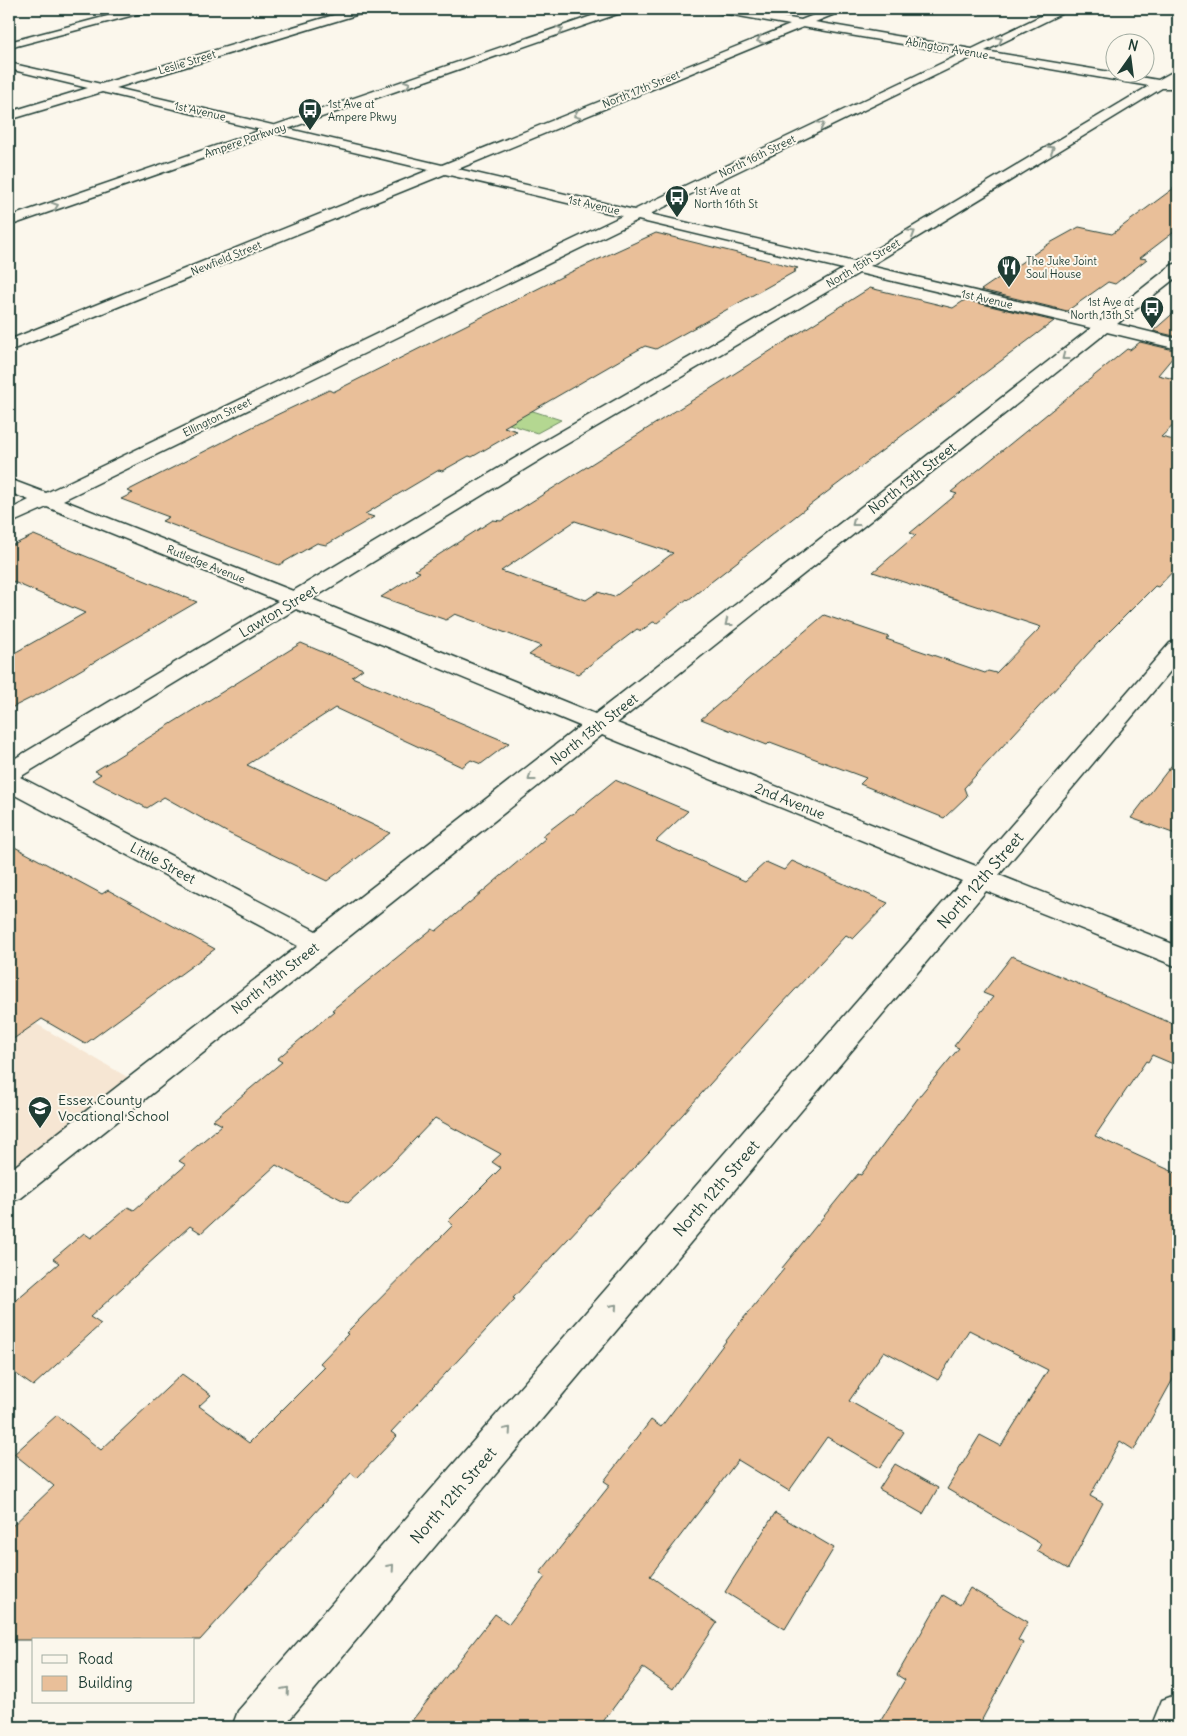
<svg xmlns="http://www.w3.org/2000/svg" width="1187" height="1736" font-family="Delius,sans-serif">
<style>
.built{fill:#f6e6d3}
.green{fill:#b4d791;stroke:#6a8a62}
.building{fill:#e9bf99;stroke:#1f3d34;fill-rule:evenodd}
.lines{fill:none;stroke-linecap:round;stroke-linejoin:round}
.minor-casing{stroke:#1f3d34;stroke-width:3}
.tertiary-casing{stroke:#1f3d34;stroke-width:3}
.minor{fill:#fbf7ec;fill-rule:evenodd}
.tertiary{fill:#fbf7ec;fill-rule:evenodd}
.oneway{stroke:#8d9a90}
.labels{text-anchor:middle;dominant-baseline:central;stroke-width:4;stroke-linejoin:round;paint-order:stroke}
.far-street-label{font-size:11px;fill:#1f3d34;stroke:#fbf7ec}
.far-poi-label{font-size:11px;fill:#1f3d34;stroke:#fbf7ec;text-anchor:start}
.street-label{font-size:14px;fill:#1f3d34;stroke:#fbf7ec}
.poi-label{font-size:14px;fill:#1f3d34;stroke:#fbf7ec;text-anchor:start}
.near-street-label{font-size:16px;fill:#1f3d34;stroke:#fbf7ec}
</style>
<rect width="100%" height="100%" fill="#fbf7ec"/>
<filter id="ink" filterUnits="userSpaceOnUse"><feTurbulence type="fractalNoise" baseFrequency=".02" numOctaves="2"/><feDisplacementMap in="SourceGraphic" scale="10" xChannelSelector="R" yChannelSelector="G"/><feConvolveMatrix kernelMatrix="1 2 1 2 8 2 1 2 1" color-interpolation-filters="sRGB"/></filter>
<g filter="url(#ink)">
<path class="built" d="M9,1008L134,1081L9,1178Z"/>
<path class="green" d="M464,389L561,420L537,433L441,402Z"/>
<g class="building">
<path d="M1178,185V229L1140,258L1147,259L1115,284L1108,282L1067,311L981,290L1050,243L1079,227L1112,234Z"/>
<path d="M656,233L798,268L794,270L796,271L656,349L645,346L627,356L504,427L517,431L472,457L469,456L442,471L439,470L365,514L374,517L326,545L317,543L279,565L162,521L169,517L121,499L133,493L127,491L268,419L329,390L333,392L573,271Z"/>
<path d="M870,288L953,308L965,300L1054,321L810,505L688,600L687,599L657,623L653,622L641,631L637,629L578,674L529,655L541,646L455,614L446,620L381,597L420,572L415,570L493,520L501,521ZM575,521L673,553L614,597L598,592L586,600L501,571Z"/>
<path d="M1178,309V337L1153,331Z"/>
<path d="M1140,342L1178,351L1158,375L1178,380V421L1161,437L1178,441V566L1158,587L1155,586L1097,644L964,788L967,796L944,818L860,784L866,778L770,742L767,745L701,719L824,615L889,637L886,639L985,673L988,671L996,673L1041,627L873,572L916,535L910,533L957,494L951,492L1127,349L1130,350Z"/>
<path d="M34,535L197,602L41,693L9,709V656L85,613L9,580V547Z"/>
<path d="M301,643L363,669L352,677L509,743L481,764L471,760L462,767L335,708L247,765L390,833L327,881L230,834L164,797L147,808L92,780L101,774L95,771Z"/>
<path d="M1178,757V835L1131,818Z"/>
<path d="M615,780L688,811L656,841L745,881L766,862L784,870L792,861L888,903L853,939L846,935L780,1006L648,1153L513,1298L515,1299L391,1432L397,1436L357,1478L351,1473L200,1640H9V1529L54,1486L14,1454L57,1415L101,1450L182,1374L211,1395L199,1406L249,1443L325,1367L320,1363L348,1334L346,1333L453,1225L448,1221L501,1168L492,1162L501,1154L435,1118L393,1162L348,1203L276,1165L201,1233L190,1226L90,1317L101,1324L33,1386L9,1369V1306L59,1263L53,1259L84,1233L91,1238L128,1207L134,1210L186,1165L179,1161L222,1125L213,1120L282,1062L277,1059L334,1011L332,1010L432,929L436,931L546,838L542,836L571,814H573Z"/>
<path d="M9,844L102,894L108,890L215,949L85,1044L42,1019L9,1042Z"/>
<path d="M1012,956L1178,1026V1066L1152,1055L1148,1062L1146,1061L1095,1136L1178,1174V1370L1134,1450L1120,1441L1090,1496L1103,1503L1068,1569L1037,1551L1041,1544L947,1489L980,1435L1001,1446L1048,1370L969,1330L938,1380L884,1351L849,1401L904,1432L880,1468L827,1437L789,1491L738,1460L650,1576L717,1623L673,1689L643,1668L599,1727H407L495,1614L509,1624L545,1577L540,1573L610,1485L604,1481L651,1420L661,1427L738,1325L784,1269L782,1268L858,1174L861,1175L921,1094L959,1048L954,1046L993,997L983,993Z"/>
<path d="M895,1464L938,1488L923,1514L879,1489Z"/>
<path d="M775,1513L834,1548L785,1629L725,1592Z"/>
<path d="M970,1588L1028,1622L1018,1640L1023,1643L978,1727H877L905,1680L897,1675L943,1595L960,1605Z"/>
</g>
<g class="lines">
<g class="minor-casing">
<g id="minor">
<path d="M134,9H150L149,11L9,48V42Z"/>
<path d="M354,9H370L369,11L116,88L442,165L790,25L716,12L711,9H734L801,20L829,9H843L842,11L815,22L972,49L1055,9H1068L1067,11L985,51L1158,80L1178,69V78L1171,82L1173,85L1171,88H1162L870,266L1101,321L1172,265L1178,263V276L1117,324L1178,339V349L1107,332L617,723L976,866L1170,643L1178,641V662L999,875L1178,946V967L986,891L283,1727H232L238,1711L962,881L602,735L21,1198L9,1202V1171L298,946L9,792V762L278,601L47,507L9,524V510L29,500L9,492V479L46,493L622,216L445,174L9,351V340L429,170L102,92L9,120V112L88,88L9,69V63L101,84ZM803,27L961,54L634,210L458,169ZM975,56L1149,86L854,262L650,214ZM638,220L843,269L539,444L293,591L63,500ZM859,273L1091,328L595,714L312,599L553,452ZM296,609L580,726L316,931L20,777Z"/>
<path d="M1178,1694V1727H1151L1162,1700Z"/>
</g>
</g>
<g class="tertiary-casing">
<path id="tertiary" d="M612,9H627L626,11L9,226V217Z"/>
</g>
<use href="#minor" class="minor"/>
<use href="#tertiary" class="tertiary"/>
</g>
<defs><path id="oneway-chevron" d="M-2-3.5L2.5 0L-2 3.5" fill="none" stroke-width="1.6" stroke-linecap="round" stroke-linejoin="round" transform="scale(1.25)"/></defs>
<g class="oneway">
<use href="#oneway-chevron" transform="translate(560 30) rotate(-19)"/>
<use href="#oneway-chevron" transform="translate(760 40) rotate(158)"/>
<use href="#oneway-chevron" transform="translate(999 40) rotate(-26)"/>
<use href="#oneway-chevron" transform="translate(407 84) rotate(-19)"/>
<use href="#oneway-chevron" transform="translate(577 115) rotate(158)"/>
<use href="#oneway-chevron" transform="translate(821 125) rotate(-26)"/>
<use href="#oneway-chevron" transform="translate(1051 149) rotate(-31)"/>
<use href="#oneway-chevron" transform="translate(55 206) rotate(-19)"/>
<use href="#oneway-chevron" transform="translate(912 233) rotate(-31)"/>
<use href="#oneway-chevron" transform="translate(1065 357) rotate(142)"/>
<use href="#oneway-chevron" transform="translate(855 523) rotate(142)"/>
<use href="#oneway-chevron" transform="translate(728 623) rotate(142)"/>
<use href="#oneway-chevron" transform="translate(531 778) rotate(142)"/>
<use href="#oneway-chevron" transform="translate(614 1307) rotate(-49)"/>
<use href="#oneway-chevron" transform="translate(508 1430) rotate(-49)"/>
<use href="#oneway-chevron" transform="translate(391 1567) rotate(-49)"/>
<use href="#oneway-chevron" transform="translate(286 1690) rotate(-49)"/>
</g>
</g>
<defs>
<g id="bus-pin" transform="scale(1.25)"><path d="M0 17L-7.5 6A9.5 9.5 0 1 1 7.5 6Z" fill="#1f3d34" stroke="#fbf7ec"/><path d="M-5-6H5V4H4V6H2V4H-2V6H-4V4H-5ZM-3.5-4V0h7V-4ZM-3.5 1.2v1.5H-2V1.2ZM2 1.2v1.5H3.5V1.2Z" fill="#fff"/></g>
<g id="restaurant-pin" transform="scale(1.25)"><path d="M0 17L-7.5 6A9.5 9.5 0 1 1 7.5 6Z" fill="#1f3d34" stroke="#fbf7ec"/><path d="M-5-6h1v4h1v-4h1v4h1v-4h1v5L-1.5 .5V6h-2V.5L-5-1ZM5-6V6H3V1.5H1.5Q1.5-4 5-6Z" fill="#fff"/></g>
<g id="school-pin" transform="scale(1.25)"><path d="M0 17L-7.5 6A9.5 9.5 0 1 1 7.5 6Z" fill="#1f3d34" stroke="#fbf7ec"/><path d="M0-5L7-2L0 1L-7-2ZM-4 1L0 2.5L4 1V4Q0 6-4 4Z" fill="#fff"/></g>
</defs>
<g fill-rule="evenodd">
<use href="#bus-pin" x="310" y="110"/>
<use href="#bus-pin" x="677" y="197"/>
<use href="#restaurant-pin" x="1009" y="267"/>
<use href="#bus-pin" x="1152" y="308"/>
<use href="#school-pin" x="40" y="1108"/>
</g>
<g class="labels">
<g class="far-street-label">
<text transform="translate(947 48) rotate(10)">Abington Avenue</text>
<text transform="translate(187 62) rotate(-17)">Leslie Street</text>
<text transform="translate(641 89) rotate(-22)">North 17th Street</text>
<text transform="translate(200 111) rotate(13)">1st Avenue</text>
<text transform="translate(245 140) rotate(-19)">Ampere Parkway</text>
<text transform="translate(757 156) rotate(-26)">North 16th Street</text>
<text transform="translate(594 205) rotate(13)">1st Avenue</text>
<text transform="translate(226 258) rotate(-22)">Newfield Street</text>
<text transform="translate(863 263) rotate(-31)">North 15th Street</text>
<text transform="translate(987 299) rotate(13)">1st Avenue</text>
<text transform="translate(217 417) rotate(-26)">Ellington Street</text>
<text transform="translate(206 564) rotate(22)">Rutledge Avenue</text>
</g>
<g class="far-poi-label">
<text x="328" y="104">1st Ave at<tspan x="328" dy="13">Ampere Pkwy</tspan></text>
<text x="694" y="191">1st Ave at<tspan x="694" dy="13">North 16th St</tspan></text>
<text x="1026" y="261">The Juke Joint<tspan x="1026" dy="13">Soul House</tspan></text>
<text x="1134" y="302" text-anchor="end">1st Ave at<tspan x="1134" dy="13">North 13th St</tspan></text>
</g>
<g class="street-label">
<text transform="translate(912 478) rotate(-38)">North 13th Street</text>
<text transform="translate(278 611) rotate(-31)">Lawton Street</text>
<text transform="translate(594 729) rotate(-38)">North 13th Street</text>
<text transform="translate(790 801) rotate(22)">2nd Avenue</text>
<text transform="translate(163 863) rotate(28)">Little Street</text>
<text transform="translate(275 978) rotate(-38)">North 13th Street</text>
</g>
<g class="poi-label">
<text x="58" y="1100">Essex County<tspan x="58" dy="16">Vocational School</tspan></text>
</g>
<g class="near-street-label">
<text transform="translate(980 880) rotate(-49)">North 12th Street</text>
<text transform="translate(716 1188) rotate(-49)">North 12th Street</text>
<text transform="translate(453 1495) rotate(-49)">North 12th Street</text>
</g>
</g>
<rect width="1187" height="1736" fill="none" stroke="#fbf7ec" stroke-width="30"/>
<rect x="15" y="15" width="1157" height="1706" fill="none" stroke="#1f3d34" stroke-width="2" filter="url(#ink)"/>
<rect x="32" y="1638" width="162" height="65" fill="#fbf7ec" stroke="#a3ada2"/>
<rect x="42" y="1655" width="25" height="8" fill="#fbf7ec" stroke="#a3ada2"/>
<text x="78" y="1664" font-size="15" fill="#1f3d34">Road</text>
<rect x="42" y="1676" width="25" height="15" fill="#e9bf99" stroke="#a3ada2"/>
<text x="78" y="1688" font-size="15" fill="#1f3d34">Building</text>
<g transform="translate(1130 58) rotate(14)"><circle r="24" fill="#fbf7ec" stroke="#a3ada2"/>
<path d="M0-4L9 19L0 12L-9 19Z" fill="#1f3d34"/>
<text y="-8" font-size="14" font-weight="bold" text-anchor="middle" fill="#1f3d34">N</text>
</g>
</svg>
